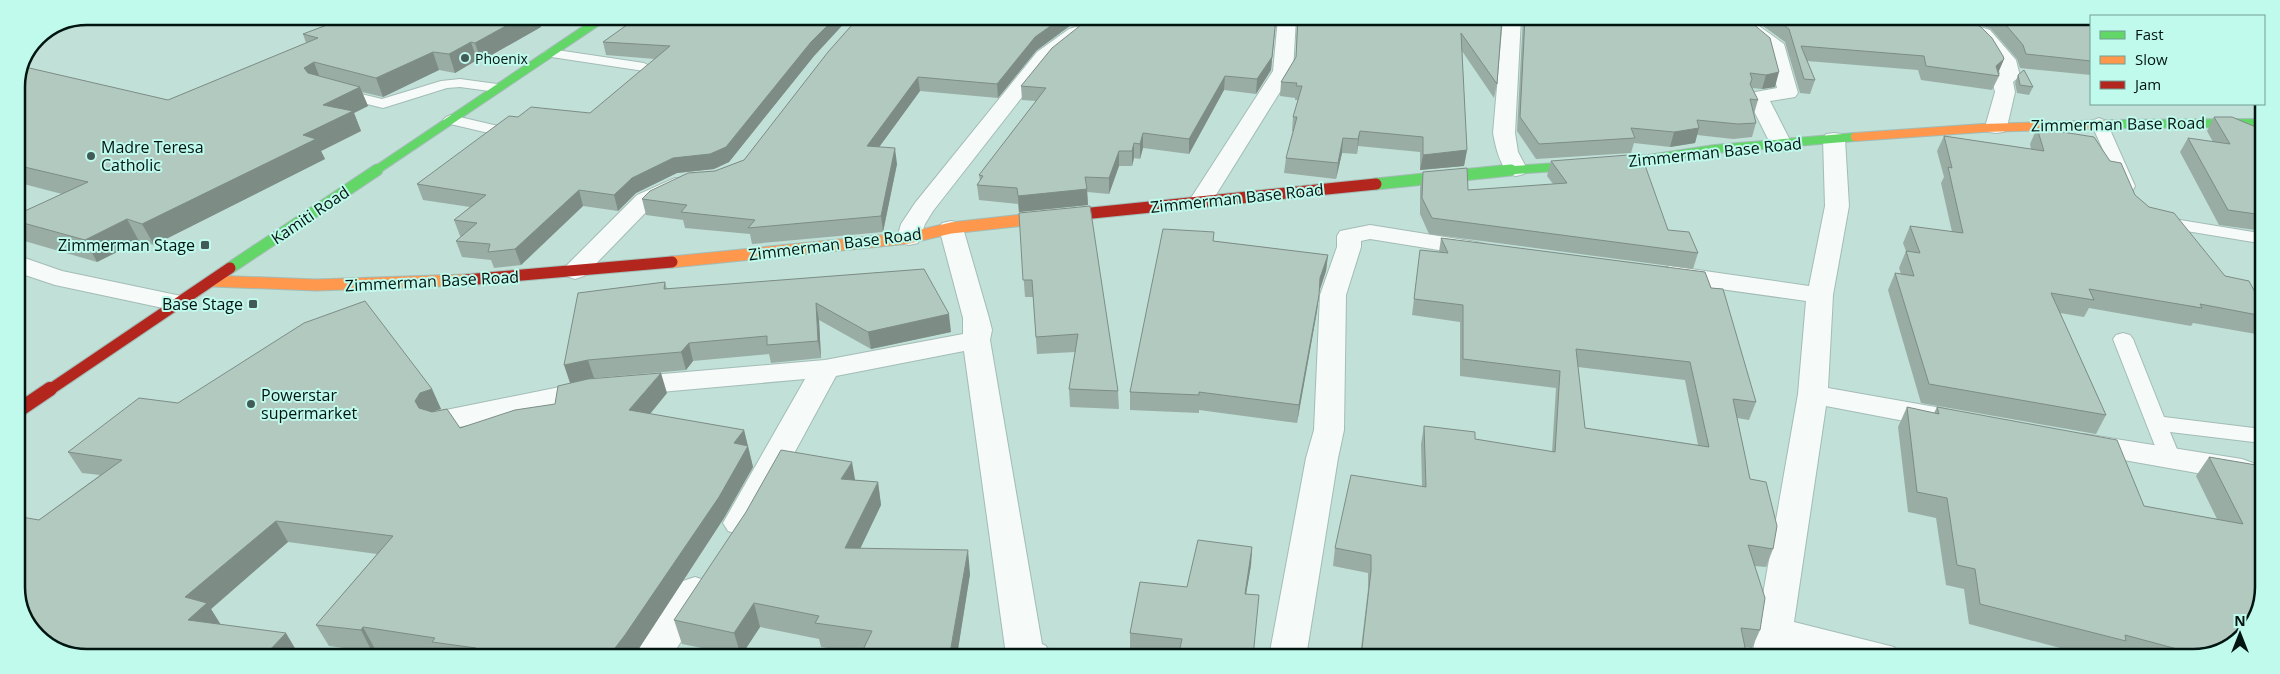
<svg xmlns="http://www.w3.org/2000/svg" width="2280" height="674" font-family="'Open Sans',sans-serif">
<style>
.lines{fill:none;stroke-linecap:round;stroke-linejoin:round}
.lane-casing{stroke:#a3bcb6;stroke-width:2}
.street-casing{stroke:#a3bcb6;stroke-width:2}
.fast-far1-casing{stroke:#a3bcb6;stroke-width:10}
.fast-casing{stroke:#a3bcb6;stroke-width:13}
.slow-far1-casing{stroke:#a3bcb6;stroke-width:10}
.slow-casing{stroke:#a3bcb6;stroke-width:13}
.jam-far1-casing{stroke:#a3bcb6;stroke-width:13}
.jam-casing{stroke:#a3bcb6;stroke-width:16}
.lane{fill:#f6faf9;fill-rule:evenodd}
.street{fill:#f6faf9;fill-rule:evenodd}
.fast-far1{stroke:#63d668;stroke-width:8}
.fast{stroke:#63d668;stroke-width:11}
.slow-far1{stroke:#ff974d;stroke-width:8}
.slow{stroke:#ff974d;stroke-width:11}
.jam-far1{stroke:#b3261e;stroke-width:11}
.jam{stroke:#b3261e;stroke-width:14}
.wall{fill:#99ada5;fill-rule:evenodd}
.shaded-wall{fill:#7d8d86}
.building{fill:#b2c9c0;stroke:#7d8d86;fill-rule:evenodd}
.poi-dot{fill:#435b56;stroke:#c0faec;stroke-width:2}
.labels{text-anchor:middle;dominant-baseline:central;stroke-width:4;stroke-linejoin:round;paint-order:stroke}
.far-poi-label{font-size:14px;fill:#001410;stroke:#c0faec;text-anchor:start}
.street-label{font-size:16px;fill:#001410;stroke:#c0faec}
.poi-label{font-size:16px;fill:#001410;stroke:#c0faec;text-anchor:start}
.rim{fill:none;stroke:#001410;stroke-width:2.5}
</style>
<rect width="100%" height="100%" fill="#c0e0d8"/>
<g class="lines">
<g class="lane-casing">
<g id="lane">
<path d="M550,49L644,63L651,67L644,71L545,56L543,53Z"/>
<path d="M460,79L497,84L504,88L497,92L460,87L447,88L383,108L335,96L333,93L340,89L382,99L441,81Z"/>
<path d="M451,115L498,126L501,129L498,132L493,134L446,123L443,120L446,117Z"/>
<path d="M2099,118L2104,120L2107,123L2135,186L2133,190H2121L2119,186L2091,123L2094,120Z"/>
<path d="M2156,216L2253,232L2259,233L2262,237L2259,241L2253,242L2150,225L2147,221L2150,217Z"/>
<path d="M2123,333L2130,335L2133,339L2164,417L2262,429V443L2170,432L2181,459L2178,464L2170,467L2162,464L2113,339L2116,335Z"/>
</g>
</g>
<g class="street-casing">
<g id="street">
<path d="M1278,18H1296L1293,71L1209,206L1201,208L1193,206L1189,201L1273,71Z"/>
<path d="M1503,18H1521L1515,133L1518,152L1527,169L1524,174L1516,176L1508,174C1499,161 1496,149 1493,133Z"/>
<path d="M1736,18H1748L1784,44L1798,93L1795,97L1770,101L1792,144L1789,149L1781,151L1773,149L1747,97L1750,93L1777,88L1768,50L1736,26L1733,22Z"/>
<path d="M1944,18H1962L1964,22L1990,30L2016,60L2020,76L2013,82L2015,92L2007,127L2004,132L1996,133L1988,132L1985,127L1995,92L1992,80L2000,74C1993,45 1976,38 1951,30Z"/>
<path d="M1076,27L1083,29L1085,33L1083,37L1051,60L933,211L925,224L918,243L909,245L900,243L897,238L901,224L915,203L1037,52L1069,29Z"/>
<path d="M1834,133L1842,134L1845,139L1849,206L1833,295L1828,388L1941,408L1952,411L1956,418L1952,425L1941,428L1826,406L1794,622L1894,647L1899,657H1821L1790,650L1788,657H1752L1798,394L1806,301L1670,282L1661,279L1657,274L1661,269L1670,266L1809,286L1825,206L1823,139L1826,134Z"/>
<path d="M675,178L683,180L686,185L683,190L653,205L584,276L575,279L566,276L562,271L566,266L637,195Z"/>
<path d="M951,221L960,223L963,228L989,318L992,330L990,340L1042,644L1046,646L1051,656L1006,655L964,351L836,376L752,531L740,535L728,531L723,523L805,379L594,398L441,431L430,428L426,421L430,414L441,411L594,380L825,360L963,334V318L939,228L942,223Z"/>
<path d="M1370,225L1476,242L1485,244L1488,249L1485,254L1476,256L1370,239L1361,241V247L1346,295L1344,430L1338,458L1306,657H1269L1306,458L1314,430L1320,295L1337,247V236L1340,231Z"/>
<path d="M16,255L62,271L186,297L190,303L186,309L177,311L55,285L16,272Z"/>
<path d="M2084,434L2242,459L2253,463L2258,470L2253,477L2242,481L2073,451L2069,444L2073,437Z"/>
<path d="M695,577L707,581L713,590L672,656H634L683,581Z"/>
</g>
</g>
<g class="fast-far1-casing">
<g id="fast-far1">
<path d="M2112,124L2263,123"/>
<path d="M375,171L604,17"/>
<path d="M1500,171L1629,162L1715,149L1855,137"/>
</g>
</g>
<g class="fast-casing">
<g id="fast">
<path d="M1376,184L1511,170"/>
<path d="M230,268L377,170"/>
</g>
</g>
<g class="slow-far1-casing">
<path id="slow-far1" d="M1855,137L1983,128L2112,124"/>
</g>
<g class="slow-casing">
<g id="slow">
<path d="M672,262L909,238L951,228L1033,219"/>
<path d="M212,281L316,285L465,280"/>
</g>
</g>
<g class="jam-far1-casing">
<g id="jam-far1">
<path d="M1033,219L1376,184"/>
<path d="M465,280L672,262"/>
<path d="M48,391L230,268"/>
</g>
</g>
<g class="jam-casing">
<path id="jam" d="M16,412L50,389"/>
</g>
<use href="#lane" class="lane"/>
<use href="#street" class="street"/>
<use href="#fast-far1" class="fast-far1"/>
<use href="#fast" class="fast"/>
<use href="#slow-far1" class="slow-far1"/>
<use href="#slow" class="slow"/>
<use href="#jam-far1" class="jam-far1"/>
<use href="#jam" class="jam"/>
</g>
<g class="wall">
<path d="M638,17H850L814,56L729,162L714,169L677,173L636,193L618,211L583,206L521,265L494,268L491,260L462,257L456,241L461,236H460L454,220L470,207L423,200L417,184L518,117L590,113L655,59L606,55L603,42Z"/>
<path d="M859,17L1036,51L998,98L920,91L879,147L897,164L883,232L752,244L750,234L685,228L683,220L646,215L642,199L744,160Z"/>
<path d="M1276,18L1271,70L1256,94L1224,90L1189,154L1143,148L1140,159L1134,158L1132,166H1119L1109,194L1087,192L1088,205L1019,212L1018,204L979,200L977,185L980,181L979,175L1036,101L1022,100L1021,86Z"/>
<path d="M1297,18H1502L1497,84L1494,98L1462,51L1467,150L1464,166L1420,170V152L1358,146L1357,154L1342,153L1336,179L1284,173L1286,158L1293,131H1292L1293,117L1298,100H1295V98L1280,96L1281,82L1296,58Z"/>
<path d="M1523,18H1746L1775,87L1762,89L1752,88L1758,100L1754,114L1756,123L1752,137L1733,139L1697,135L1695,143L1670,147L1634,143L1631,153L1536,159L1517,131Z"/>
<path d="M1752,18H1949L2004,59L1998,73L1999,76L1992,90L1921,80L1918,70L1807,61L1815,80L1810,94L1800,93L1785,42Z"/>
<path d="M1964,18L2091,19V75L2020,68L2017,59L1991,29L1965,20Z"/>
<path d="M330,21L541,27L481,61L477,60L455,73L439,70L383,97L362,92L368,106L354,113L361,131L321,151L325,159L154,245L139,241L97,262L21,240L16,232V215L62,194L16,182V87L168,100L306,43L303,34L331,23Z"/>
<path d="M2018,75L2033,87L2029,95L2017,93L2015,83Z"/>
<path d="M2214,117L2263,130V231L2219,225L2180,152L2188,138L2213,142L2207,131Z"/>
<path d="M2037,128L2110,161L2135,195L2225,276L2263,307L2262,325L2256,334L2193,323L2191,326L2089,308L2084,317L2060,313L2106,415L2096,434L1921,403L1888,290L1895,273L1901,274L1899,268L1906,251L1903,243L1910,226L1952,232L1941,183L1944,177L1937,151L1944,136L2031,149L2030,144Z"/>
<path d="M1551,161L1668,230L1698,253L1693,269L1429,234L1420,214V188L1423,172L1468,190L1553,184L1547,176Z"/>
<path d="M1019,213L1118,391L1119,409L1070,407L1069,389L1075,352L1037,354L1033,297H1025Z"/>
<path d="M1441,238L1705,272L1756,402L1749,420L1737,418L1750,479L1773,549L1766,567L1755,566L1760,630L1752,648L1745,647L1747,657H1360L1368,589V573L1333,566L1335,548L1422,487L1421,444L1424,426L1475,439L1552,452L1556,388L1460,376V322L1412,315L1420,250L1439,252ZM1578,367L1685,380L1698,445L1585,428Z"/>
<path d="M1214,241L1328,255L1326,271L1319,292L1317,311L1297,423L1199,410V413L1130,410V392Z"/>
<path d="M924,269L951,332L871,349L819,320L821,358L771,363L769,354L693,361L686,370L594,378L570,383L578,293L665,282L667,289Z"/>
<path d="M432,389L441,409L432,412L460,428L667,393L650,414L744,430L753,467L724,518L634,656H420L375,649L372,652L329,646L316,625L377,554L288,542L211,609L220,624L299,655H69L39,520L100,475L82,473L68,452Z"/>
<path d="M1907,407L1934,413L1937,407L2144,506L2217,519L2196,476L2209,457L2262,466L2236,643L2193,658H2120L2116,656L2115,658H2098L1969,624L1964,589L1946,585L1936,518L1908,512L1898,427Z"/>
<path d="M855,480L878,482L881,505L860,549L970,574L957,654L861,653L821,647L819,639L760,627L741,656L682,644L674,620Z"/>
<path d="M1252,547L1251,565L1246,594L1253,657H1175L1130,651V633L1187,587Z"/>
</g>
<g class="shaded-wall">
<path d="M514,17H538L541,27L481,61L475,43Z"/>
<path d="M836,17H850L814,56L729,162L714,169L677,173L636,193L618,211L614,195L632,178L673,158L811,42Z"/>
<path d="M1063,17H1082L1036,51L998,98L997,84L1035,37Z"/>
<path d="M1276,18L1271,70L1256,94L1257,79Z"/>
<path d="M471,42L477,60L455,73L449,54Z"/>
<path d="M433,52L439,70L383,97L376,78Z"/>
<path d="M2004,59L1998,73L1996,66Z"/>
<path d="M314,62L321,81L312,87L304,68Z"/>
<path d="M1779,72L1775,87L1762,89L1766,75Z"/>
<path d="M1225,76L1224,90L1189,154V139Z"/>
<path d="M918,77L920,91L869,161L867,146Z"/>
<path d="M360,87L368,106L354,113L361,131L321,151L325,159L154,245L142,224L303,135L323,105Z"/>
<path d="M1699,128L1695,143L1670,147L1674,132Z"/>
<path d="M1360,131L1358,146L1357,154L1358,139Z"/>
<path d="M1143,133V148L1140,159V144Z"/>
<path d="M1343,138L1342,153L1336,179L1338,163Z"/>
<path d="M1134,143V158L1132,166V151Z"/>
<path d="M895,148L897,164L883,232L881,216Z"/>
<path d="M1467,150L1464,166L1420,170L1423,155Z"/>
<path d="M1119,151V166L1109,194V178Z"/>
<path d="M1087,189L1088,205L1019,212L1018,196Z"/>
<path d="M579,190L583,206L521,265L515,249Z"/>
<path d="M127,219L139,241L97,262L85,240Z"/>
<path d="M1328,255L1326,271L1318,295L1320,278Z"/>
<path d="M1319,295L1317,311L1297,423L1299,405Z"/>
<path d="M816,303L819,320L821,358L818,341Z"/>
<path d="M949,314L951,332L871,349L868,332Z"/>
<path d="M689,343L693,361L686,370L681,352Z"/>
<path d="M588,360L594,378L570,383L564,365Z"/>
<path d="M661,373L667,393L636,431L629,410Z"/>
<path d="M432,389L441,409L428,413L424,422L415,401L420,393Z"/>
<path d="M744,430L753,467L724,518L634,656H609L734,443Z"/>
<path d="M852,462L856,485L841,479Z"/>
<path d="M878,482L881,505L849,572L845,548Z"/>
<path d="M276,521L288,542L211,609L221,625L188,620L185,597Z"/>
<path d="M1252,547L1251,565L1243,612L1245,594Z"/>
<path d="M968,550L970,574L957,656L950,653Z"/>
<path d="M754,603L760,627L741,656L734,633Z"/>
<path d="M363,627L375,649L372,652L361,630Z"/>
<path d="M286,633L299,655L298,656L265,655Z"/>
</g>
<g class="building">
<path d="M341,17H522L475,43L471,42L449,54L433,52L376,78L314,62L304,68L308,73L360,87L323,105L353,111L303,135L316,139L142,224L127,219L85,240L16,221V215L88,182L16,165V87L25,67L168,100L318,38L303,34L335,22L330,21Z"/>
<path d="M638,17H836L811,42L726,147L710,154L673,158L632,178L614,195L579,190L515,249L488,252L490,244L456,241L477,223L454,220L486,195L417,184L509,116L518,117L531,107L590,113L670,46L603,42Z"/>
<path d="M859,17H1063L1035,37L997,84L918,77L867,146L895,148L881,216L748,228L755,220L681,212L687,205L642,199L650,191L688,173L715,171L744,160L828,52Z"/>
<path d="M1091,17L1276,18L1272,57L1257,79L1225,76L1189,139L1143,133L1140,144L1134,143L1132,151H1119L1109,178L1085,177L1087,189L1018,196L1017,188L977,185L983,176L979,175L1046,88L1021,86L1052,48Z"/>
<path d="M1298,18H1502L1497,84L1461,33L1467,150L1423,155V137L1360,131L1358,139L1343,138L1338,163L1286,158L1297,117H1293L1302,86H1296L1297,83L1281,82L1296,57Z"/>
<path d="M1525,18H1746L1770,38L1779,72L1766,75L1750,73L1752,79L1750,84L1758,100L1750,99L1756,123L1738,124L1697,120L1699,128L1674,132L1631,128L1635,138L1539,144L1520,117Z"/>
<path d="M1774,18H1949L1973,23L1981,27L1992,38L2003,56L2004,59L1996,66L1999,76L1926,66L1924,56L1801,46L1815,80L1804,79L1789,29Z"/>
<path d="M2000,18L2091,19V61L2026,54L2023,45Z"/>
<path d="M2024,70L2033,87L2020,85L2018,75Z"/>
<path d="M2214,117H2232L2263,130V215L2228,210L2188,138L2230,144Z"/>
<path d="M2037,128L2094,137L2110,161L2121,163L2135,195L2149,207L2174,213L2225,276L2249,281L2263,307V316L2200,304L2202,308L2089,289L2094,300L2051,293L2106,415L1929,384L1895,273L1914,276L1906,251L1920,253L1910,226L1963,233L1948,167L1952,168L1944,136L2044,151Z"/>
<path d="M1641,154L1668,230L1689,232L1698,253L1432,218L1422,198L1423,172L1467,168L1468,190L1567,183L1551,161Z"/>
<path d="M1090,206L1118,391L1069,389L1078,334L1036,337L1032,280H1023L1019,213Z"/>
<path d="M1163,229L1214,232L1213,241L1328,255L1320,278L1319,295L1299,405L1199,392V395L1130,392Z"/>
<path d="M1441,238L1705,272L1711,288L1723,289L1756,402L1733,399L1750,479L1766,482L1777,526L1773,549L1748,545L1765,598L1760,630L1741,628L1747,657H1361L1371,571V555L1335,548L1351,475L1426,487L1424,426L1475,432V439L1555,452L1560,371L1463,359V305L1414,299L1420,250L1448,253ZM1576,349L1690,362L1709,447L1585,428Z"/>
<path d="M924,269L949,314L868,332L816,303L818,341L767,345V336L689,343L681,352L588,360L564,365L578,293L665,282L664,289Z"/>
<path d="M365,301L432,389L420,393L415,401L419,408L432,412L447,409L460,428L515,410L555,404L558,386L588,379L661,373L629,410L744,430L734,443L748,446L719,497L625,635L609,656H471L476,648L432,642L435,638L363,627L361,630L316,625L393,536L276,521L185,597L207,603L188,620L286,633L265,655H69L34,633L16,592V516L39,520L122,460L68,452L139,398L178,403L304,323Z"/>
<path d="M1907,407L1939,414L1937,407L2117,440L2144,506L2243,524L2209,457L2262,466L2261,605L2236,643L2194,657L2192,653L2125,635L2126,641L1980,604L1975,569L1957,565L1947,498L1917,492Z"/>
<path d="M781,450L852,462L841,479L878,482L845,548L968,550L950,653L972,656H860L872,631L815,623L819,616L754,603L734,633L674,620L746,512Z"/>
<path d="M1198,540L1252,547L1245,594L1259,595L1253,657H1178L1182,639L1130,633L1140,582L1187,587Z"/>
<path d="M1878,654L1889,657H1878Z"/>
</g>
<g class="poi-dot">
<circle cx="465" cy="58" r="5"/>
<circle cx="91" cy="156" r="5"/>
<rect x="200" y="240" width="10" height="10" rx="2.5"/>
<rect x="248" y="299" width="10" height="10" rx="2.5"/>
<circle cx="251" cy="404" r="5"/>
</g>
<g class="labels">
<g class="far-poi-label">
<text x="475" y="58">Phoenix</text>
</g>
<g class="street-label">
<text transform="translate(2118 124) rotate(-1)">Zimmerman Base Road</text>
<text transform="translate(1715 152) rotate(-6)">Zimmerman Base Road</text>
<text transform="translate(1237 198) rotate(-6)">Zimmerman Base Road</text>
<text transform="translate(310 215) rotate(-34)">Kamiti Road</text>
<text transform="translate(835 244) rotate(-7)">Zimmerman Base Road</text>
<text transform="translate(432 281) rotate(-3)">Zimmerman Base Road</text>
</g>
<g class="poi-label">
<text x="101" y="147">Madre Teresa<tspan x="101" dy="18">Catholic</tspan></text>
<text x="195" y="245" text-anchor="end">Zimmerman Stage</text>
<text x="243" y="304" text-anchor="end">Base Stage</text>
<text x="261" y="395">Powerstar<tspan x="261" dy="18">supermarket</tspan></text>
</g>
</g>
<path d="M0 0H2280V674H0ZM87 25H2193A62 62 0 0 1 2255 87V587A62 62 0 0 1 2193 649H87A62 62 0 0 1 25 587V87A62 62 0 0 1 87 25Z" fill="#c0faec" fill-rule="evenodd"/>
<path class="rim" d="M87 25H2193A62 62 0 0 1 2255 87V587A62 62 0 0 1 2193 649H87A62 62 0 0 1 25 587V87A62 62 0 0 1 87 25Z"/>
<rect x="2090" y="15" width="175" height="90" fill="#c0faec" stroke="#739e94"/>
<rect x="2100" y="31" width="25" height="8" fill="#63d668" stroke="#739e94"/>
<text x="2135" y="40" font-size="15" fill="#001410">Fast</text>
<rect x="2100" y="56" width="25" height="8" fill="#ff974d" stroke="#739e94"/>
<text x="2135" y="65" font-size="15" fill="#001410">Slow</text>
<rect x="2100" y="81" width="25" height="8" fill="#b3261e" stroke="#739e94"/>
<text x="2135" y="90" font-size="15" fill="#001410">Jam</text>
<g transform="translate(2240 634)" stroke="#c0faec" stroke-width="4" paint-order="stroke">
<path d="M0-4L9 19L0 12L-9 19Z" fill="#001410"/>
<text y="-8" font-size="14" font-weight="bold" text-anchor="middle" fill="#001410">N</text>
</g>
</svg>
